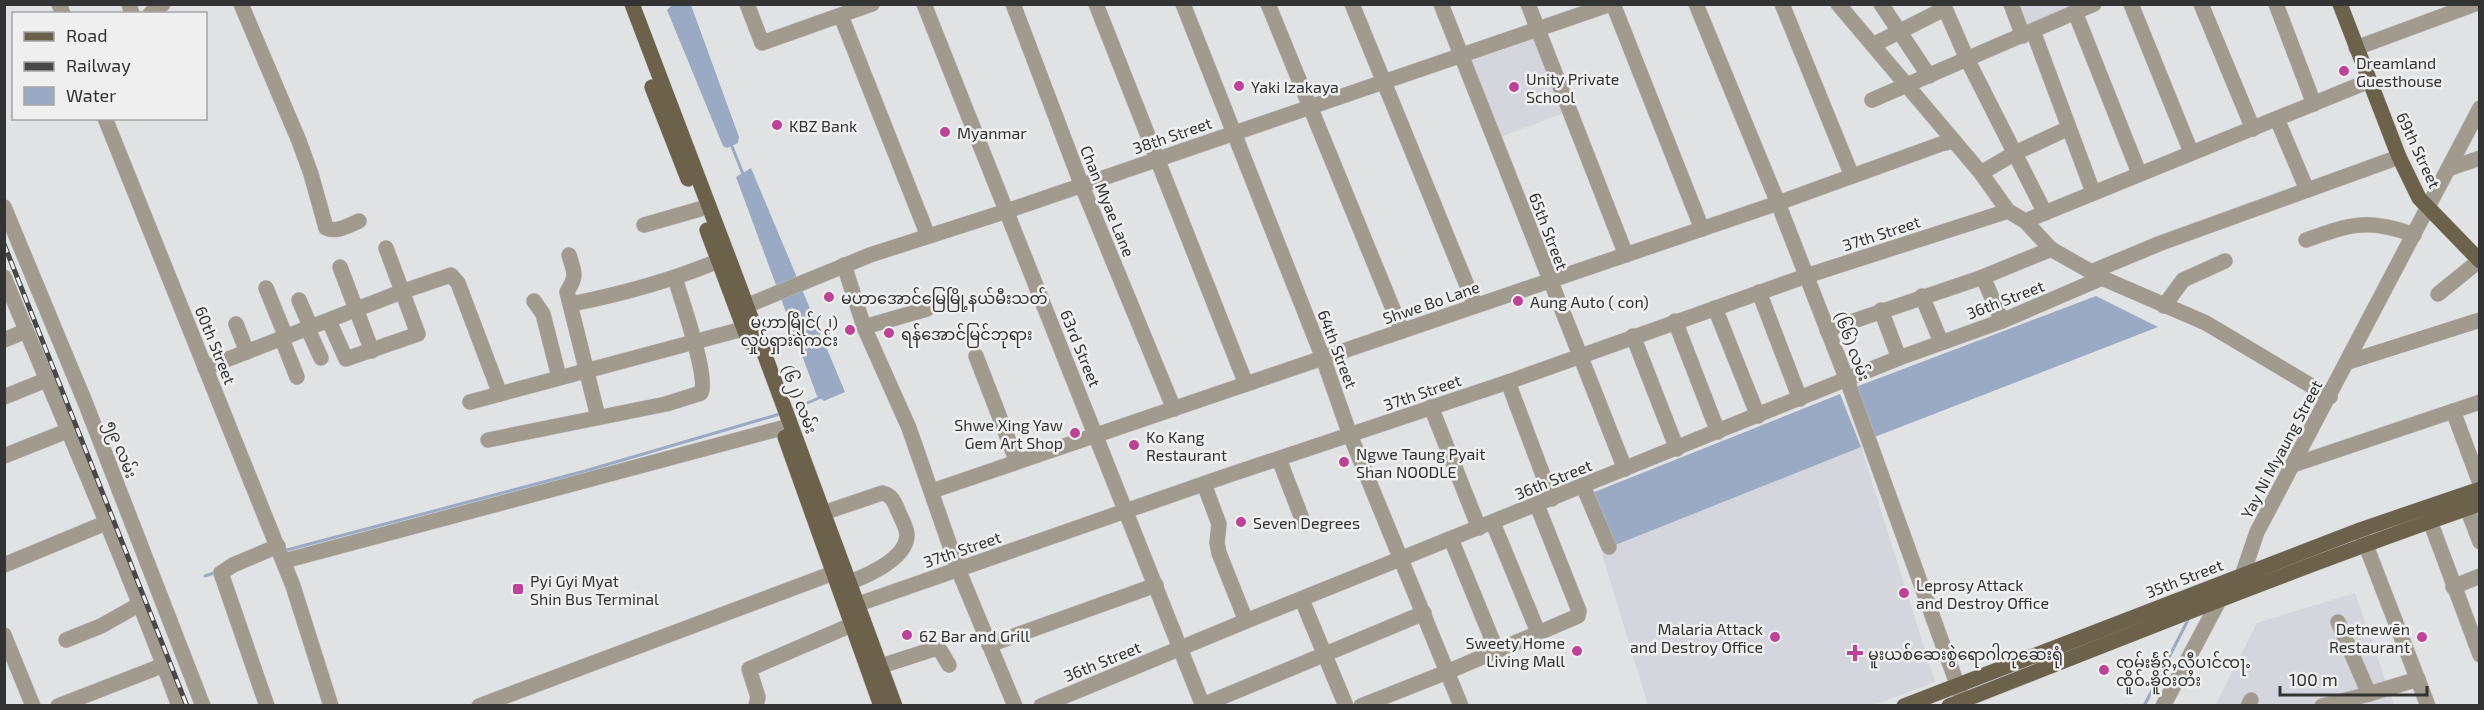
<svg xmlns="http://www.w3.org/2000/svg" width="2484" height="710" font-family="'Exo 2','Noto Sans Myanmar',sans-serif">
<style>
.built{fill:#d4d5dd}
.water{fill:#9aaac4}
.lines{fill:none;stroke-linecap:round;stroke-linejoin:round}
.stream{stroke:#9aaac4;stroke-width:3}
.minor-casing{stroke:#bebfc0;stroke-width:16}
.major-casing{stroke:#bebfc0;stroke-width:16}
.minor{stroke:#a19b8f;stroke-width:15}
.major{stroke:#6c614b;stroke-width:15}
.rail-casing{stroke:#484849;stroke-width:5}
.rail{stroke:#efeff0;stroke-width:3;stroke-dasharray:9;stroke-linecap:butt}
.poi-dot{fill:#bc4397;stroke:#efeff0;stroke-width:2}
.labels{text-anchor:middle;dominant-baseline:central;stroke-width:5;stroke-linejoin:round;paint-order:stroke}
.poi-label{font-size:16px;fill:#333334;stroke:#efeff0;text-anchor:start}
.street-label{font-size:16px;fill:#333334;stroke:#efeff0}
</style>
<rect width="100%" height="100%" fill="#e1e2e3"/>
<g class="built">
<path d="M2018,4L2076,5L2026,25Z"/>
<path d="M1534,39L1563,113L1496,139L1467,62Z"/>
<path d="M1861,447L1935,682L1874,705H1648L1602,554L1614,546Z"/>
<path d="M2355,593L2394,705L2215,706L2257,623Z"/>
</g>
<g class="water">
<path d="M672,5H691L739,137L738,143L727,148L723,146L667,10Z"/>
<path d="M751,168L845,392L824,401L817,396L736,177Z"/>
<path d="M2096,296L2158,327L1872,438L1853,388Z"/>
<path d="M1840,394L1861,447L1613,546L1592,493Z"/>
</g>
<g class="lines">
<g class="stream">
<path d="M731,144L743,174"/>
<path d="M789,411L821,397"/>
<path d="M283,551L585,471L780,414"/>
<path d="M205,576L217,572"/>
<path d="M2144,706L2188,620"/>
</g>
<g class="minor-casing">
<g id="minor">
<path d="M59,4L63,14"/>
<path d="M129,4L132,14"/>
<path d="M241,4L299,141L311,174L326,228C337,233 349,225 359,221"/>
<path d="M747,4L762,43L872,4"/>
<path d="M924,4L1203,706"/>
<path d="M1013,4L1082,186L1174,409"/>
<path d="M1096,4L1246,384"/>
<path d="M1183,4L1323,358L1350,435L1461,706"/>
<path d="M1268,4L1402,331"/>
<path d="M1352,4L1475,305"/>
<path d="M1441,4L1625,469"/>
<path d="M1528,4L1626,255"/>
<path d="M1613,4L1702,229"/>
<path d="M1696,4L1778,203L1847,380L1965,706"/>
<path d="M1782,4L1852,176"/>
<path d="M1838,4L1981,173L2008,211L2025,221L2051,249L2102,278L2206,323L2330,397"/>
<path d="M1881,4L1929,76"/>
<path d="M1943,4L1967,59L2045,213"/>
<path d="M2011,4L2023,36"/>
<path d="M2131,4L2191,152"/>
<path d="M2201,4L2253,129"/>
<path d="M2276,4L2314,104"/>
<path d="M2075,12L2139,173"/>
<path d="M150,14L163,4"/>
<path d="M841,16L928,236"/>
<path d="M2033,31L2093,192"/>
<path d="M1873,45L1944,9"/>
<path d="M2356,48L2475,4"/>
<path d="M1872,100L2094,4"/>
<path d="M105,118L293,586L331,706"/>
<path d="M2277,119L2307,190"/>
<path d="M2448,169L2480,158"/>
<path d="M1981,173L2015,153L2069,128"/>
<path d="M4,207L85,402L203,706"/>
<path d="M2025,221L2369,81"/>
<path d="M644,225L700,209"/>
<path d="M2306,240C2350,224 2369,218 2414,235"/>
<path d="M569,255C575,275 577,275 567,292L598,417"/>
<path d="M844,265L864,327L909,428L958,569L1015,706"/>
<path d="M340,267L372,351"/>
<path d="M2091,272L2161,243L2399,157"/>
<path d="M4,277C63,420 125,561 179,706"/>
<path d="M1983,277L2002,321"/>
<path d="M266,288L286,337"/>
<path d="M1759,292L1800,399"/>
<path d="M2438,294L2480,260"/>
<path d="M1922,296L1941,342"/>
<path d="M299,300L311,328"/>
<path d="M534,301L543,314L559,377"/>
<path d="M571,304C622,294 670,281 718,261"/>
<path d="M746,306L870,255L1007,211L1611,4"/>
<path d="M2164,306L2183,280L2225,261"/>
<path d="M1715,308L1758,416"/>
<path d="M1881,310L1899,358"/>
<path d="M329,321L346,359L418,334L386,248"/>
<path d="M1675,321L1718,432"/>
<path d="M236,324L247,352"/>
<path d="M864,327L927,309"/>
<path d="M308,329L321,358"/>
<path d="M1827,330L1983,277L2051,249"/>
<path d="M1633,336L1677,449"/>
<path d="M282,339L297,377"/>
<path d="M4,340L26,331"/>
<path d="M976,356L1017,462"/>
<path d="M2348,362L2480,320"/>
<path d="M205,368L401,292L451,275L458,283L500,394"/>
<path d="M1508,382L1552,499"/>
<path d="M4,397L46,380"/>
<path d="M470,402L754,326"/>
<path d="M1431,407L1479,528"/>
<path d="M2453,411L2480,483"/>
<path d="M488,440L666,404L701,393C709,377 681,299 675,278"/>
<path d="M4,456L67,431"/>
<path d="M1279,459L1304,524"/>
<path d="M2293,465L2480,402"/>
<path d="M1204,484L1219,524L1217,543L1219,553L1246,621"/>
<path d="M1583,486L1609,547"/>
<path d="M932,491L1778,203L1941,144L1954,141"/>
<path d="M2467,508L2480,542"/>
<path d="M823,513L882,493C893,495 895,504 899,513C902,520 907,528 907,535C907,561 858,580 838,586"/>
<path d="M2430,521L2480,655"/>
<path d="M1493,523L1538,632"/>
<path d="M2360,530L2428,706"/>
<path d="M1451,539L1496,649"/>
<path d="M284,561L782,428"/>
<path d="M4,565L108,522"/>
<path d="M2453,587L2480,576"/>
<path d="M1302,600L1346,706"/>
<path d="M847,608L1226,476L1508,382L1806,276L2008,211"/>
<path d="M2338,622L2369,694"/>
<path d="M4,635L33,706"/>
<path d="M66,640L101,626L140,604"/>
<path d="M989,645L1156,585"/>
<path d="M881,666L934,649L940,650L949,665"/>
<path d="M1203,705L1424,613"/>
<path d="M58,706L164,665"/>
<path d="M267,706L221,573L233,565L278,546"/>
<path d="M479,706L844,569"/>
<path d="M756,706L758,697L749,669L863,620"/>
<path d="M1041,706L1246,621L1899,358L2002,321L2102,278"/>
<path d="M1361,706L1447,672L1578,616L1579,611L1537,505"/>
<path d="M2163,706L2221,597L2242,576L2257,532L2480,108"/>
<path d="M2248,706L2251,700"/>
<path d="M2322,706L2369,694L2418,679"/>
</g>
</g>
<g class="major-casing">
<g id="major">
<path d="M632,4L734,272L895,706"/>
<path d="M2340,4L2399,157L2419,198L2480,261"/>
<path d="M652,87L688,179"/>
<path d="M707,230L749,342"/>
<path d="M785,437L881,706"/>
<path d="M1904,706L2360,530L2480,489"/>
<path d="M1949,706C2125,637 2300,566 2480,504"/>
</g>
</g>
<use href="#minor" class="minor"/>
<use href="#major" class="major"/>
<g class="rail-casing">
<path id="rail" d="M4,244L187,706"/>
</g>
<use href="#rail" class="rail"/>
</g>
<g class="poi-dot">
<circle cx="2344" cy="71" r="6"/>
<circle cx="1239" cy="86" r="6"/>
<circle cx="1514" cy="87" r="6"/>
<circle cx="777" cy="125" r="6"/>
<circle cx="945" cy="132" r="6"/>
<circle cx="829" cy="297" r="6"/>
<circle cx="1518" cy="301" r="6"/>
<circle cx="850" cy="330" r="6"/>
<circle cx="889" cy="333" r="6"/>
<circle cx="1075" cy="433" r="6"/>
<circle cx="1134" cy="445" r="6"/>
<circle cx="1344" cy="462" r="6"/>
<circle cx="1241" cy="522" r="6"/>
<rect x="512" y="583" width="12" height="12" rx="3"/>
<circle cx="1904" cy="593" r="6"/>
<circle cx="907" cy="635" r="6"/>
<circle cx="1775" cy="637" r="6"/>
<circle cx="2422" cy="637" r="6"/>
<circle cx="1577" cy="651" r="6"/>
<path d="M1852 644h6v6h6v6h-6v6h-6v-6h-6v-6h6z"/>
<circle cx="2104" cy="670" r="6"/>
</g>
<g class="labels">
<g class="poi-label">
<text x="2356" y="62">Dreamland<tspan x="2356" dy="18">Guesthouse</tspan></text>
<text x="1526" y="78">Unity Private<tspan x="1526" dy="18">School</tspan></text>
<text x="1251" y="86">Yaki Izakaya</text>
<text x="789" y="125">KBZ Bank</text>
<text x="957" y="132">Myanmar</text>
<text x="841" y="297">မဟာအောင်မြေမြို့နယ်မီးသတ်</text>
<text x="1530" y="301">Aung Auto ( con)</text>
<text x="838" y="321" text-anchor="end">မဟာမြိုင်(၂)<tspan x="838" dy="18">လှုပ်ရှားရဲကင်း</tspan></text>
<text x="901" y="333">ရန်အောင်မြင်ဘုရား</text>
<text x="1063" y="424" text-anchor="end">Shwe Xing Yaw<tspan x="1063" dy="18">Gem Art Shop</tspan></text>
<text x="1146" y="436">Ko Kang<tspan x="1146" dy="18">Restaurant</tspan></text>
<text x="1356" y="453">Ngwe Taung Pyait<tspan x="1356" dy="18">Shan NOODLE</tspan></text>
<text x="1253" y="522">Seven Degrees</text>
<text x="530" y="580">Pyi Gyi Myat<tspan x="530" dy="18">Shin Bus Terminal</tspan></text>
<text x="1916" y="584">Leprosy Attack<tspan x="1916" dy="18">and Destroy Office</tspan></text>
<text x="1763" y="628" text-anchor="end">Malaria Attack<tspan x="1763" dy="18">and Destroy Office</tspan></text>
<text x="2410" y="628" text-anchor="end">Detnewēn<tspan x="2410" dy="18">Restaurant</tspan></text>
<text x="919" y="635">62 Bar and Grill</text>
<text x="1565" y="642" text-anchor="end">Sweety Home<tspan x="1565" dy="18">Living Mall</tspan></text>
<text x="1868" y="653">မူးယစ်ဆေးစွဲရောဂါကုဆေးရုံ</text>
<text x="2116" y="661">ၸုမ်းၶႅၵ်ႇလီပၢင်ၸႃႉ<tspan x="2116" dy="18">ၸိူဝ်ႉၶိူဝ်းတႆး</tspan></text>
</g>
<g class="street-label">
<text transform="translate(1172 135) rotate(-19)">38th Street</text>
<text transform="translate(2419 150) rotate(65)">69th Street</text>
<text transform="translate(1108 201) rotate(68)">Chan Myae Lane</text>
<text transform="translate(1549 231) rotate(69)">65th Street</text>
<text transform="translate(1881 233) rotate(-18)">37th Street</text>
<text transform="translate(2005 299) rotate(-21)">36th Street</text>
<text transform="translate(1431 302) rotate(-19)">Shwe Bo Lane</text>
<text transform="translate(216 345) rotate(68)">60th Street</text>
<text transform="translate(1853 346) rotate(69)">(၆၆) လမ်း</text>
<text transform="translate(1081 348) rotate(68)">63rd Street</text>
<text transform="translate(1338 349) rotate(69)">64th Street</text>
<text transform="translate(1422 392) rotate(-19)">37th Street</text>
<text transform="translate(800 399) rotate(69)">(၆၂) လမ်း</text>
<text transform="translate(122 449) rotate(69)">၅၉ လမ်း</text>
<text transform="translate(2281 449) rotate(-62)">Yay Ni Myaung Street</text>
<text transform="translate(1553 479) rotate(-22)">36th Street</text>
<text transform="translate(962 549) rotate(-19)">37th Street</text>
<text transform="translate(2184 578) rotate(-21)">35th Street</text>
<text transform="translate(1102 661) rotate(-22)">36th Street</text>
</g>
</g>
<rect width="2484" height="710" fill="none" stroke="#333334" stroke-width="12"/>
<rect x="12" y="12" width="195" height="108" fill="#efeff0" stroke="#a4a4a5" stroke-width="1.5"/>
<rect x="24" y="32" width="30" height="9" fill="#6c614b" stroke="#a4a4a5" stroke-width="1.5"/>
<text x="66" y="42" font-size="18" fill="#333334">Road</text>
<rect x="24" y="62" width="30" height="9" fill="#484849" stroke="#a4a4a5" stroke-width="1.5"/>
<text x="66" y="72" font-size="18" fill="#333334">Railway</text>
<rect x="24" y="87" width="30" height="18" fill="#9aaac4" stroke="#a4a4a5" stroke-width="1.5"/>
<text x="66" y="102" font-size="18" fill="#333334">Water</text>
<path d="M2280 686v9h147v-9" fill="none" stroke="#333334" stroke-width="3"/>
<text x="2289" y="686" font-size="18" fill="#333334" stroke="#efeff0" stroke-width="4.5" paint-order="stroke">100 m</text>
</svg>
